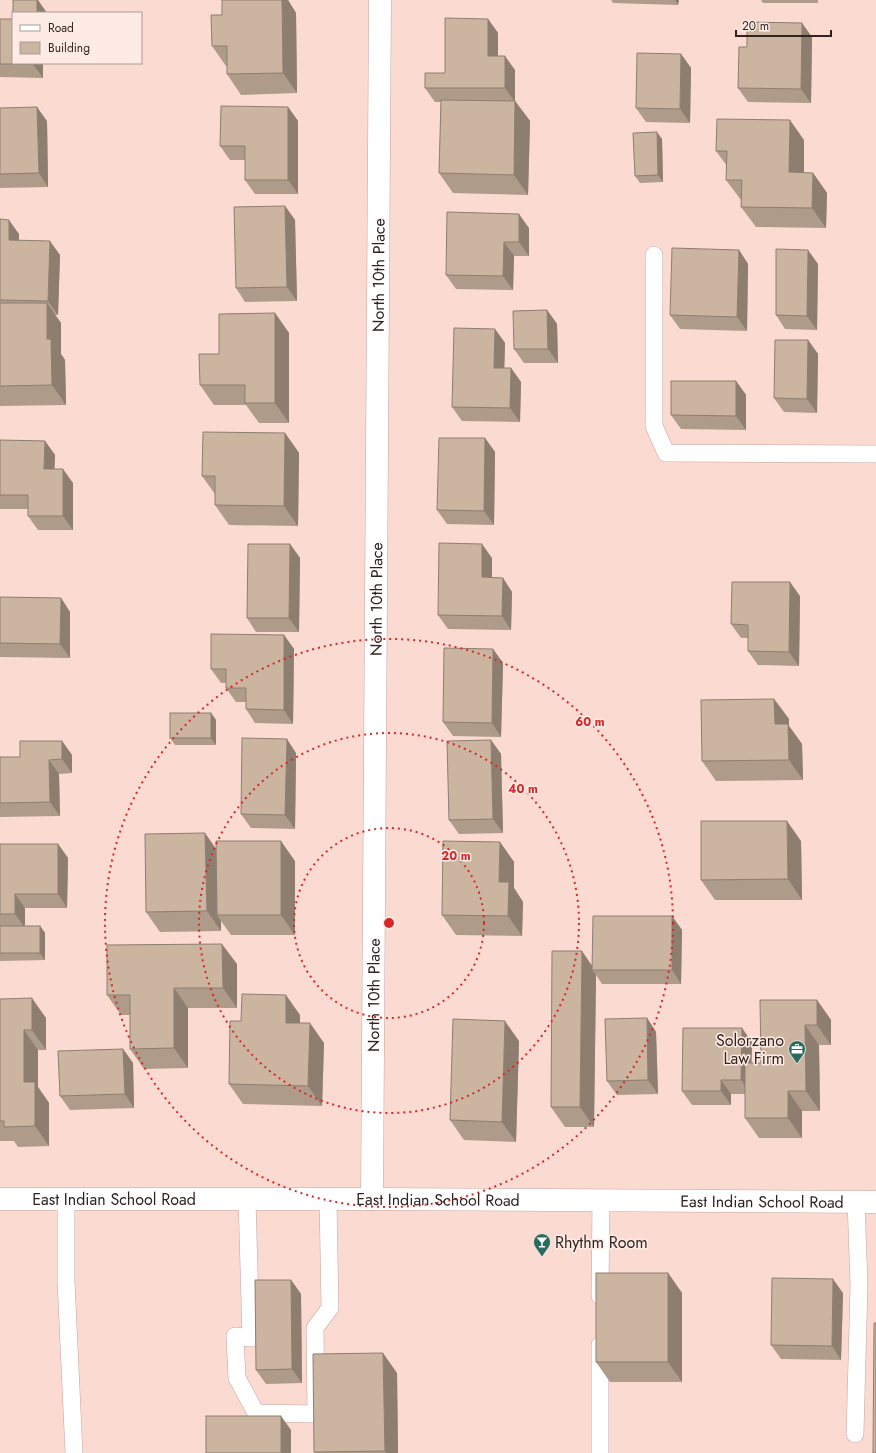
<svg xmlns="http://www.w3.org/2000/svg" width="876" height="1453" font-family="Jost,sans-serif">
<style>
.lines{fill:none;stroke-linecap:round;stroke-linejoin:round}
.service-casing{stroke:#c4a59d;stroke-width:18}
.minor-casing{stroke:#c4a59d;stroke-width:23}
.secondary-casing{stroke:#c4a59d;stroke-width:23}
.service{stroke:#fff;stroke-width:17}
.minor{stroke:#fff;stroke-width:22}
.secondary{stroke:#fff;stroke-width:22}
.wall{fill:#af9b8a}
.shaded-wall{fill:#8e7e70}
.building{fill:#cbb4a0;stroke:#8e7e70}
.ring{fill:none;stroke:#d62828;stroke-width:2;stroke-dasharray:2 4}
.labels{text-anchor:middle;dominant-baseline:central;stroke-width:3;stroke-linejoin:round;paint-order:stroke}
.street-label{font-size:16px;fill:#2f2320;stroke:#ffebe5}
.poi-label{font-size:16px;fill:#2f2320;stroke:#ffebe5;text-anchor:end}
.centre{fill:#d62828;stroke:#ffebe5;stroke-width:2}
.ring-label{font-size:12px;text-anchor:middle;font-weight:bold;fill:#d62828;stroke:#ffebe5;stroke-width:3;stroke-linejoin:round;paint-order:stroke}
</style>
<rect width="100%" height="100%" fill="#fbdad1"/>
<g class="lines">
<g class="service-casing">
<g id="service">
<path d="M654,255V426L666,453L876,454"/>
<path d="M66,1199V1281L74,1453"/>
<path d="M247,1199L251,1338L235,1336L237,1378L256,1413L316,1414L315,1328L330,1308L328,1199"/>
<path d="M600,1296L601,1200"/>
<path d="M600,1345V1453"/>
<path d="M855,1434L859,1285L856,1201"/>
</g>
</g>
<g class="minor-casing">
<g id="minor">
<path id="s1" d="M372,1199L380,0"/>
</g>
</g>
<g class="secondary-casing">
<g id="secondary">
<path id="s2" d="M0,1199H372L876,1202"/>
</g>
</g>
<use href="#service" class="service"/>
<use href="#minor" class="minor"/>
<use href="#secondary" class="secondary"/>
</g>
<g class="wall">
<path d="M222,0H288L296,13L297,93L241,95L227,74V66H226L212,46L222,15Z"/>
<path d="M611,0H679L678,5L613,3Z"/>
<path d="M761,0H818V3H763Z"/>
<path d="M0,19L13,63H43V78L0,77Z"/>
<path d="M488,19L498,33V56L515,70V101L530,121L528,195L453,193L439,173L441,102H435L425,88L445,73Z"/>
<path d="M812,37L811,103L748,102L738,88L747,47Z"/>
<path d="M681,54L691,68L690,123L646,122L636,108Z"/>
<path d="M288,107L298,121V194H255L245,180V160H230L220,146Z"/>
<path d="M0,108L47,121L48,187L0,188Z"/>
<path d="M662,139L663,182L640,183L635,176Z"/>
<path d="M804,140V173H813L827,193L826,228L756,227L741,207L742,200H741L726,180L727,166L716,151Z"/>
<path d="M285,206L295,220L297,301L245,302L236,288Z"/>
<path d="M0,219L19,234V240L60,255L58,315H55L61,323V354L65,360L66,405L0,406Z"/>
<path d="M529,228V256H514L513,290L456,289L446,275Z"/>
<path d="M739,250L748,264L747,331L680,329L670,315Z"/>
<path d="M818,264L817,330L785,329L776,315Z"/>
<path d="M547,310L557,324L558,363H524L514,349Z"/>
<path d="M275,313L289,333V423H259L246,405H214L200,385Z"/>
<path d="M495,329L505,343L504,368H511L521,382L520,422L462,421L452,407Z"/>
<path d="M808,340L818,354L817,413L784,412L774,398Z"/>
<path d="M736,381L746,395V430L681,429L671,415Z"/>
<path d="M285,433L299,453L298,526L229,525L215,505V494L202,476Z"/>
<path d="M485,438L495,452L494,525L447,524L437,510Z"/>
<path d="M0,440L45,441L55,455L54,469L73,483V530H38L28,516V509H0Z"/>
<path d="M290,544L300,558L299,632H256L247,618Z"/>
<path d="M492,558V578H503L512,592L511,630L448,629L438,615Z"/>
<path d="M800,596L799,666L758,665L748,651V638H741L731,624Z"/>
<path d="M0,597L61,598L70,612V658L0,657Z"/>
<path d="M284,635L294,649L293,724L255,723L246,709V702H236L226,688V683H221L211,669Z"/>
<path d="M493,649L503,663L501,737L453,736L443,722Z"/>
<path d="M774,699L789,719V726L802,744L803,780L716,781L702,761Z"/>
<path d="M211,713L216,720V745H175L170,738Z"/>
<path d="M491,740L501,754L503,833L459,834L449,820Z"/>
<path d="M62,741L72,755V773L59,774L60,816L0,817V757H20Z"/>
<path d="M296,753L295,829L251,828L241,814Z"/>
<path d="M801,841L802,900H715L701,880Z"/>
<path d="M500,842L514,862V888L523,902L522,936L456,935L442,915Z"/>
<path d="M0,844H58L68,858L67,908H25V926H40L45,933V960L0,961Z"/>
<path d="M216,848L295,861V935H231L221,921V931L160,932L146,912Z"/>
<path d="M672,916L682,930L681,984H602L596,975L594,1127H565L551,1107L592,967Z"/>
<path d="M237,964V1008H188V1068L144,1069L130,1049V1015H121L107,995Z"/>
<path d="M0,999L46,1018V1050H38V1087L49,1103V1146L18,1147L14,1141H0Z"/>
<path d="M817,1000L831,1020V1045H819L820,1111H802V1138H759L745,1118V1094H731V1105H692L682,1091L752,1042L751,1063H761Z"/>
<path d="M300,1015V1023L324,1043L322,1106L243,1104L229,1084L241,1021Z"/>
<path d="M647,1018L656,1032L658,1094L617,1095L607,1081Z"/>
<path d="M519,1041L516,1142L464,1140L450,1120Z"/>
<path d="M123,1049L133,1063L134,1108L70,1110L60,1096Z"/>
<path d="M668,1273L682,1293V1382H610L596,1362Z"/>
<path d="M291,1280L301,1294L302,1383L266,1384L256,1370Z"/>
<path d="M843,1293L841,1360L781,1359L771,1345Z"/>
<path d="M397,1373L398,1453H315L314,1452Z"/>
</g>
<g class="shaded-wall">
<path d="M37,0H38L47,13H37Z"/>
<path d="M282,0H288L296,13L297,93L283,73Z"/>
<path d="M675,0H679L678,5Z"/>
<path d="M488,19L498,33V70L488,56Z"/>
<path d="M802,23L812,37L811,103L801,89Z"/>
<path d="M681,54L691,68L690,123L680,109Z"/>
<path d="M505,56L515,70V102L505,88Z"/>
<path d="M33,63H43V78L33,64Z"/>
<path d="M515,101L530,121L528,195L514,175Z"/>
<path d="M37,107L47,121L48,187L39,173Z"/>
<path d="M288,107L298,121V194L288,180Z"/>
<path d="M790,120L804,140V192L789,172Z"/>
<path d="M657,132L662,139L663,182L658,175Z"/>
<path d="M813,173L827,193L826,228L812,208Z"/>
<path d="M285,206L295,220L297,301L287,287Z"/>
<path d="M519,214L529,228V256L519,242Z"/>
<path d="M9,220L19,234L18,254L9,240Z"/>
<path d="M50,241L60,255L58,315L48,301Z"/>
<path d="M504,242L514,256L513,290L503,276Z"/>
<path d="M739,250L748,264L747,331L737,317Z"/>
<path d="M808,250L818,264L817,330L807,316Z"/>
<path d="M47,303L61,323V354L65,360L66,405L52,385L47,339Z"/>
<path d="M547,310L557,324L558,363L548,349Z"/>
<path d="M275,313L289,333V423L275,403Z"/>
<path d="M495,329L505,343L504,382L494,368Z"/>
<path d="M808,340L818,354L817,413L807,399Z"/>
<path d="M511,368L521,382L520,422L510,408Z"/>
<path d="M736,381L746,395V430L736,416Z"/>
<path d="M285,433L299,453L298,526L284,506Z"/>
<path d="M485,438L495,452L494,525L484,511Z"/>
<path d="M45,441L55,455L54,483L44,469Z"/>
<path d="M63,469L73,483V530L63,516Z"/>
<path d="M290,544L300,558L299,632L289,618Z"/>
<path d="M482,544L492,558V591L482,577Z"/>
<path d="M503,578L512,592L511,630L502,616Z"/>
<path d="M790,582L800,596L799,666L789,652Z"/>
<path d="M61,598L70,612V658L60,644Z"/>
<path d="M284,635L294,649L293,724L284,710Z"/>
<path d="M493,649L503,663L501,737L492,723Z"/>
<path d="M774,699L789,719V726L802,744L803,780L789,760L775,724Z"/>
<path d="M211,713L216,720V745L211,738Z"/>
<path d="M287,739L296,753L295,829L285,815Z"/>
<path d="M491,740L501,754L503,833L493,819Z"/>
<path d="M62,741L72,755V773L62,759Z"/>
<path d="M49,760L59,774L60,816L50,802Z"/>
<path d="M787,821L801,841L802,900L788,879Z"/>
<path d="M205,833L219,853L217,915L221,921V931L207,911Z"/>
<path d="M281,841L295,861V935L281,915Z"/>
<path d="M500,842L514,862V888L523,902L522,936L508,916L499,882Z"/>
<path d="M58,844L68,858L67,908L58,894Z"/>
<path d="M15,894L25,908V928L15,914Z"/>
<path d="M672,916L682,930L681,984L672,970Z"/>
<path d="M40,926L45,933V960L40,953Z"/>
<path d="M222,944L237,964V1008L223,988Z"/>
<path d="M582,951L595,970H592L596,975L594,1127L580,1107Z"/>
<path d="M174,988L188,1008V1068L174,1048Z"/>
<path d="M286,995L300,1015V1043L286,1023Z"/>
<path d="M32,998L46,1018V1050L32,1030Z"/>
<path d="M817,1000L831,1020V1045L817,1025Z"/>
<path d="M647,1018L656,1032L658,1094L648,1080Z"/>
<path d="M505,1021L519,1041L516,1142L502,1122Z"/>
<path d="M310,1023L324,1043L322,1106L308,1086Z"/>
<path d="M805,1025L819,1045L820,1111L806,1091Z"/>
<path d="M742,1028L752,1042L751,1094L741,1080Z"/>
<path d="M24,1030L38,1050V1087L49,1103V1146L35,1126L24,1082Z"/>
<path d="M123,1049L133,1063L134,1108L125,1094Z"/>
<path d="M721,1080L731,1094V1105L721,1091Z"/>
<path d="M788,1091L802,1111V1138L788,1118Z"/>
<path d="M668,1273L682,1293V1382L668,1362Z"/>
<path d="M833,1279L843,1293L841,1360L832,1346Z"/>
<path d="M291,1280L301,1294L302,1383L292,1369Z"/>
<path d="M383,1353L397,1373L398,1453H386L385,1451Z"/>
<path d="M281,1416L291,1430V1453H281Z"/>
</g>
<g class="building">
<rect x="13" y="0" width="24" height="13"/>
<path d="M222,0H282L283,73L227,74V46H212L211,15H222Z"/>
<path d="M445,18L488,19V56H505V88H425V73H445Z"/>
<path d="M0,19H13V63H33V64H0Z"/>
<path d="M747,22L802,23L801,89L738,88L739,47H747Z"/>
<path d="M637,53L681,54L680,109L636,108Z"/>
<path d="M441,100L515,101L514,175L439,173Z"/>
<path d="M221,106L288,107V180H245V146H220Z"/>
<path d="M37,107L39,173L0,174V108Z"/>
<path d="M717,119L790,120L789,172L813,173L812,208L741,207L742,180H726L727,151H716Z"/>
<path d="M657,132L658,175L635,176L633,133Z"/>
<path d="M285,206L287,287L236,288L234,207Z"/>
<path d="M447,212L519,214V242H504L503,276L446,275Z"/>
<path d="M0,219L9,220V240L50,241L48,301L0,300Z"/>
<path d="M672,248L739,250L737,317L670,315Z"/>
<path d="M776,249L808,250L807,316L776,315Z"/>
<path d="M0,303H47V339H51L52,385L0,386Z"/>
<path d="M547,310L548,349H514L513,311Z"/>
<path d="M275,313V403H245V385H200L199,354H219V314Z"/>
<path d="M454,328L495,329L494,368H511L510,408L452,407Z"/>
<path d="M775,340H808L807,399L774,398Z"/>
<path d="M671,381H736V416L671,415Z"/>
<path d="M203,432L285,433L284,506L215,505V476H202Z"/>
<path d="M439,438H485L484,511L437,510Z"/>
<path d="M0,440L45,441L44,469H63V516H28V495H0Z"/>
<path d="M439,543L482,544V577L503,578L502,616L438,615Z"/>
<path d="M248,544H290L289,618H247Z"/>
<path d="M732,582H790L789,652L748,651V625L731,624Z"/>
<path d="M0,597L61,598L60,644L0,643Z"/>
<path d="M211,634L284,635V710L246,709V688H226V669H211Z"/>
<path d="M444,648L493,649L492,723L443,722Z"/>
<path d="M774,699L775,724H788L789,760L702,761L701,700Z"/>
<rect x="170" y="713" width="41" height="25"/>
<path d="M242,738L287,739L285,815L241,814Z"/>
<path d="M491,740L493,819L449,820L447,741Z"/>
<path d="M20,741H62V759L49,760L50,802L0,803V757H20Z"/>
<path d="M701,821H787L788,879L701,880Z"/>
<path d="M205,833L207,911L146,912L145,834Z"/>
<path d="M216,841H281V915H217Z"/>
<path d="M443,841L500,842L499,882H509L508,916L442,915Z"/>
<path d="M0,844H58V894H15V914H0Z"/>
<path d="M593,916H672V970H592Z"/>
<rect x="0" y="926" width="40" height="27"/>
<path d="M222,944L223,988H174V1048L130,1049V995H107V945Z"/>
<path d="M552,951H582L580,1107H551Z"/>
<path d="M242,994L286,995V1023H310L308,1086L229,1084L230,1021H241Z"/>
<path d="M32,998V1030H24V1082H35V1126L4,1127V1121H0V999Z"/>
<path d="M760,1000H817V1025H805L806,1091H788V1118H745V1063H761Z"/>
<path d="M647,1018L648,1080L607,1081L605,1019Z"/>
<path d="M453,1019L505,1021L502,1122L450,1120Z"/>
<path d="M683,1028H742L741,1080H721V1091H682Z"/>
<path d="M123,1049L125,1094L60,1096L58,1051Z"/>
<rect x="596" y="1273" width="72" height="89"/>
<path d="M772,1278L833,1279L832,1346L771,1345Z"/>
<path d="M255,1280H291L292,1369L256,1370Z"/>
<path d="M874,1323H876V1453H873Z"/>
<path d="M383,1353L385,1451L314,1452L313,1354Z"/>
<rect x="206" y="1416" width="75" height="37"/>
</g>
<g class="ring">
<circle cx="389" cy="923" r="95"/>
<circle cx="389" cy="923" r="190"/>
<circle cx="389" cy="923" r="284"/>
</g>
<defs>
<g id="office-pin" transform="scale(0.9)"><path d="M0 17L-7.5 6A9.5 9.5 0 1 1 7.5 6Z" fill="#296c5d" stroke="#ffebe5"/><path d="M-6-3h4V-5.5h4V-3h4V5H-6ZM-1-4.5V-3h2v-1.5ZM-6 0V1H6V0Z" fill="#fff"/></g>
<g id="bar-pin" transform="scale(0.9)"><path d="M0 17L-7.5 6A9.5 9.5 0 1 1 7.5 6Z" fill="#296c5d" stroke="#ffebe5"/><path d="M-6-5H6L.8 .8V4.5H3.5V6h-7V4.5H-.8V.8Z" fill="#fff"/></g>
</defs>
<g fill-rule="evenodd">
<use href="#office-pin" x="797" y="1049"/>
<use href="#bar-pin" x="542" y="1242"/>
</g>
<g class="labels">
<g class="street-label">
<text stroke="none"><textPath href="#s1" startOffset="924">North 10th Place</textPath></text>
<text stroke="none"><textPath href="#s1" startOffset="600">North 10th Place</textPath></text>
<text stroke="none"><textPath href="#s1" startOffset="204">North 10th Place</textPath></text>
<text stroke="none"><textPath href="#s2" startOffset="114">East Indian School Road</textPath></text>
<text stroke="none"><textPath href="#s2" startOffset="438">East Indian School Road</textPath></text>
<text stroke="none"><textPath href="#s2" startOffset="762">East Indian School Road</textPath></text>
</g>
<g class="poi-label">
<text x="784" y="1040">Solorzano<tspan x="784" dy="18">Law Firm</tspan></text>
<text x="555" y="1242" text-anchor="start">Rhythm Room</text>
</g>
</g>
<circle cx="389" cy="923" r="6" class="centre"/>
<g class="ring-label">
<text x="590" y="726">60 m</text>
<text x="523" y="793">40 m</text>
<text x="456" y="860">20 m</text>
</g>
<rect x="12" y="12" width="130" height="52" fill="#ffebe5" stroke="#ac9b96"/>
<rect x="20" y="25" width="20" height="6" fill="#ffffff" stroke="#ac9b96"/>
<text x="48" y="32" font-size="12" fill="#2f2320">Road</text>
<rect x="20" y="42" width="20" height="12" fill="#cbb4a0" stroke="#ac9b96"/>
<text x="48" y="52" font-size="12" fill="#2f2320">Building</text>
<path d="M736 30v6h95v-6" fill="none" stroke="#2f2320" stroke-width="2"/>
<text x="742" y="30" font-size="12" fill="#2f2320" stroke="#ffebe5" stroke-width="3" paint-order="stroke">20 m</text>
</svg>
